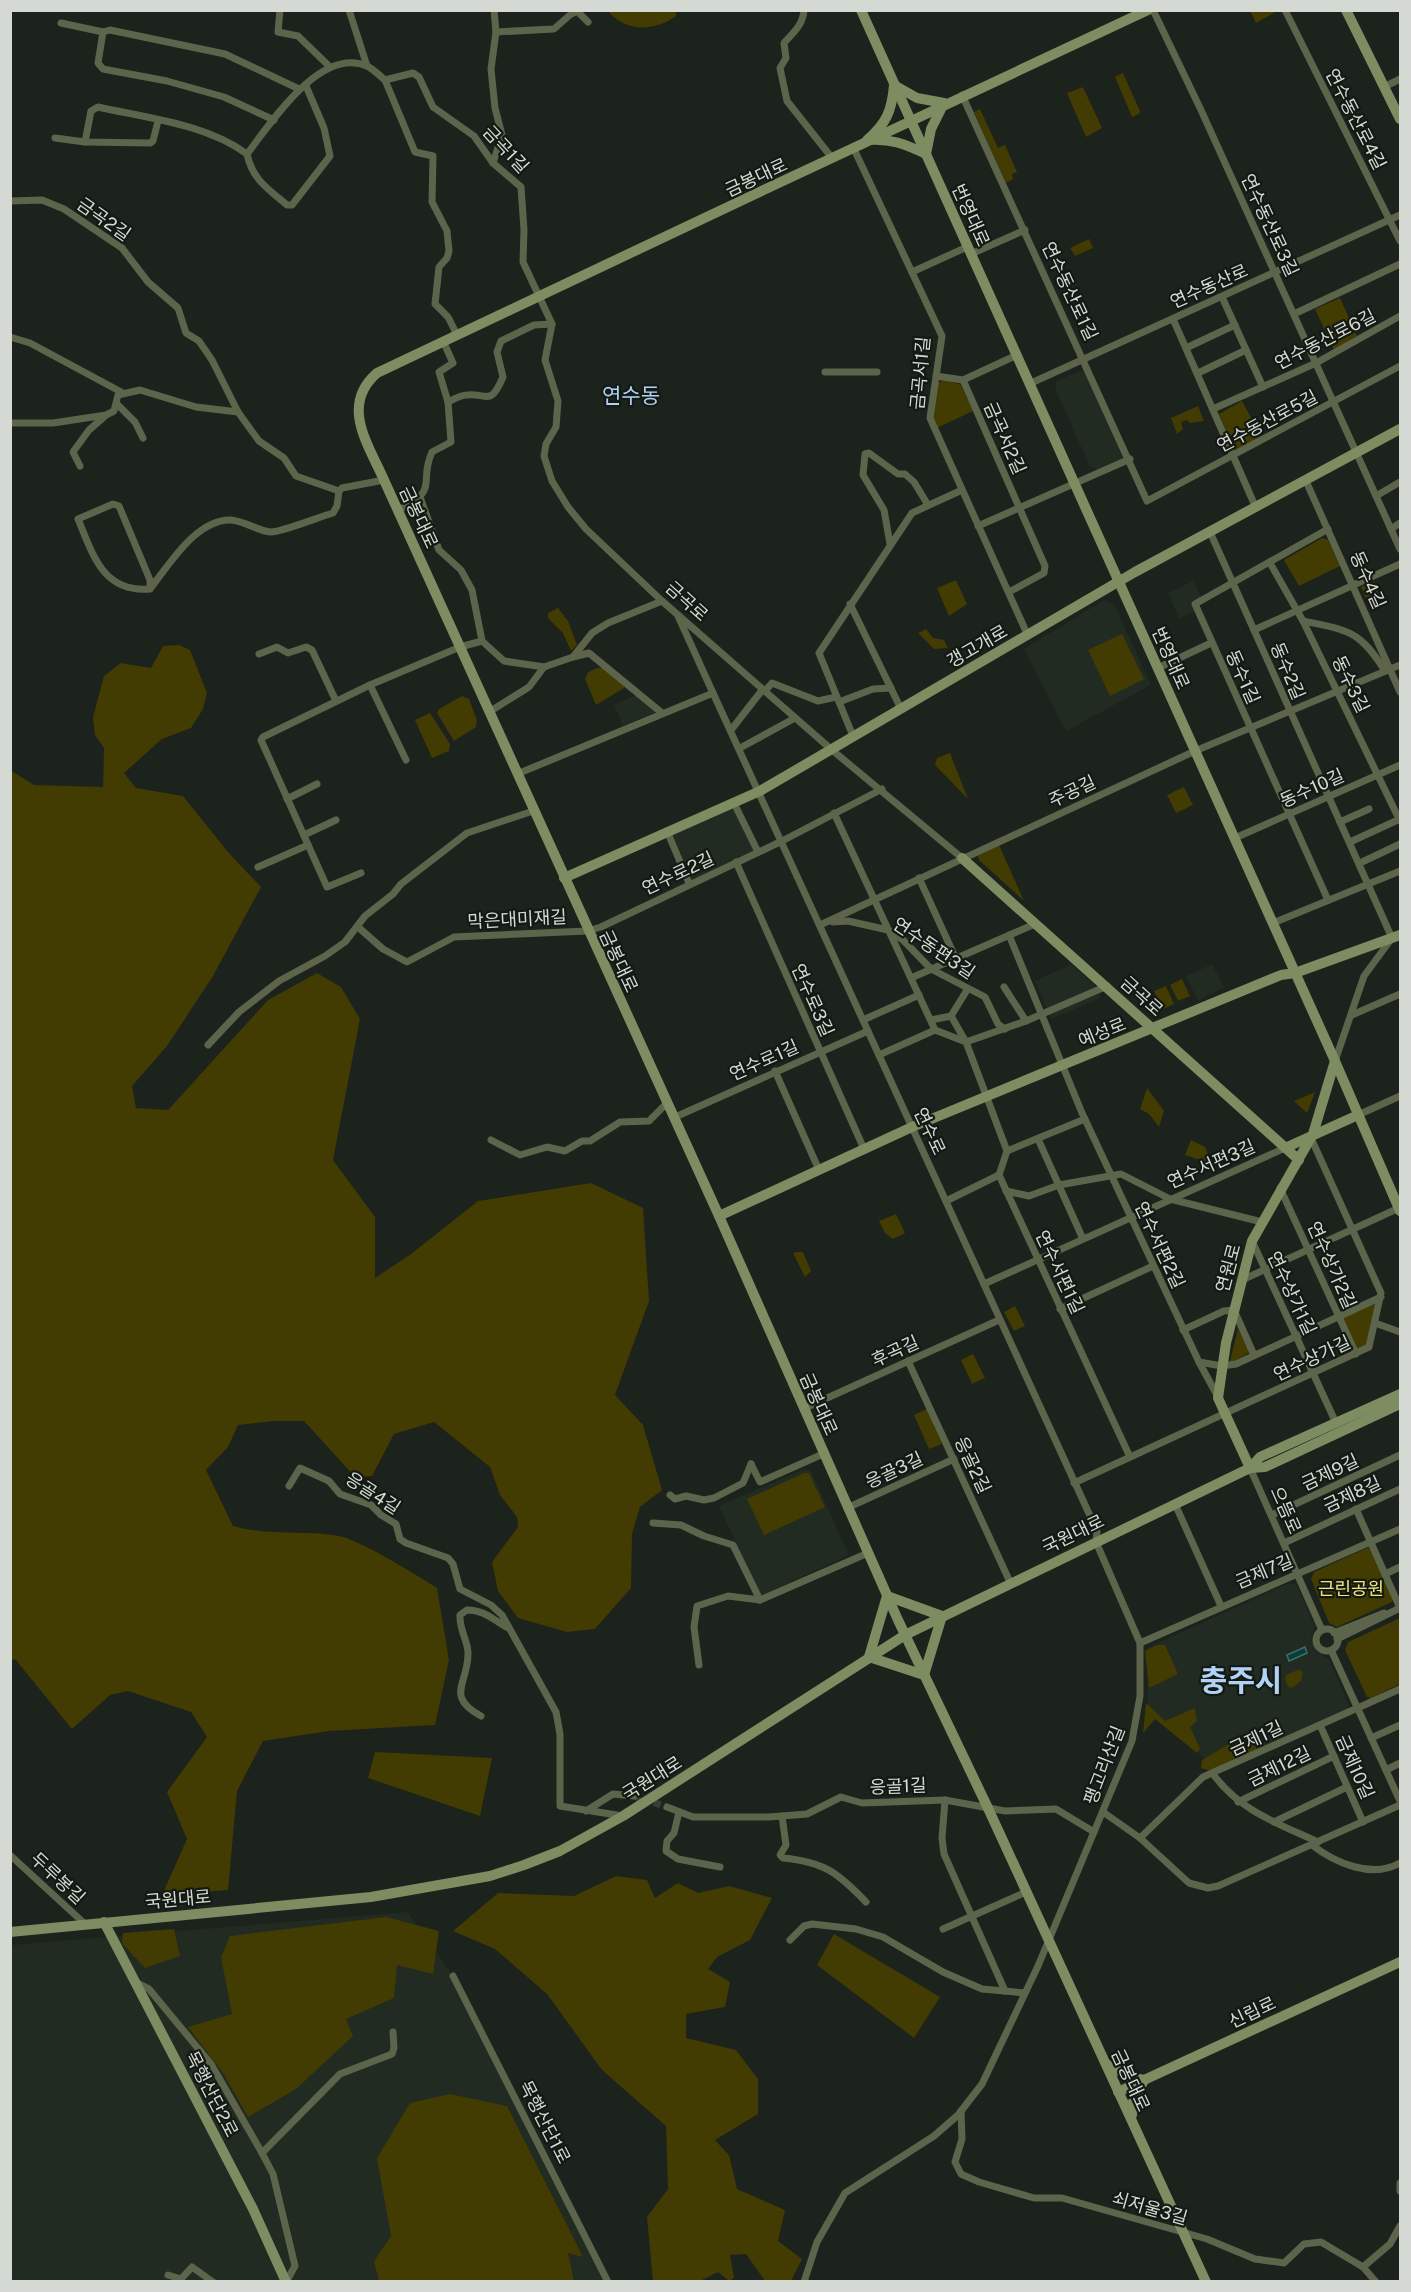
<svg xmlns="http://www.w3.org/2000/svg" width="1411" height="2292" font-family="'Public Sans','Noto Sans KR',sans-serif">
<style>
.built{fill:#212b21}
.green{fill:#423b02}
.water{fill:#053e3a;stroke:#436c68;stroke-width:1.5}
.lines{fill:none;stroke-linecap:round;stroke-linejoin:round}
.street-tunnel{stroke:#383d38;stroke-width:7;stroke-dasharray:7 3.5;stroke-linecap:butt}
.street{stroke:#5c654b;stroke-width:7}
.secondary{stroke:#7e8c62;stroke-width:10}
.labels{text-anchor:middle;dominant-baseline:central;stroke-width:4.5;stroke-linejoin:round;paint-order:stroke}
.street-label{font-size:18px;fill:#d5d9d4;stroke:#131913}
.park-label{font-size:18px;fill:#f2e581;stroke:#131913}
.quarter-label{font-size:21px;fill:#b1d2f5;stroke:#131913}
.town-label{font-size:30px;font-weight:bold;fill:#b1d2f5;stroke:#131913}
</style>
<rect width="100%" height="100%" fill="#1c221c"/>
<g class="built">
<path d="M1084,369L1125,454L1123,459L1099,470L1090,467L1055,388L1057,381Z"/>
<path d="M1193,581L1202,597L1191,603L1194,612L1179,619L1168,593Z"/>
<path d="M1104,600L1115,606L1151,685L1066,731L1024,649Z"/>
<path d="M636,695L656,712L623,726L614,705Z"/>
<path d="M737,806L758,852L692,882L673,835Z"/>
<path d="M1071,964L1097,988L1101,998L1051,1019L1035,981Z"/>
<path d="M1212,964L1224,987L1198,1001L1186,976Z"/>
<path d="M804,1469L811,1471L849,1555L760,1596L719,1506Z"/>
<path d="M1289,1583L1296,1584L1315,1626L1311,1639L1317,1652L1329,1659L1349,1705L1345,1711L1212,1772L1197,1750L1148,1711L1147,1648Z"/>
<path d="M408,1912L453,1976L606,2282H11V1945Z"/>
</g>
<g class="green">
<path d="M1279,10L1256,23L1250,11V10Z"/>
<path d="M608,11H676V16C654,32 625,32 608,11Z"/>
<path d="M1123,73L1140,111L1139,114L1132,117L1115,77Z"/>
<path d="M1083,87L1102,128L1086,137L1067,93Z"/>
<path d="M980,109L998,148L1005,145L1017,172L1012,174L1013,179L1006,183L974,112Z"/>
<path d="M1089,239L1093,248L1075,256L1070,248Z"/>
<path d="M1340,298L1357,336L1334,350L1315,309Z"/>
<path d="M944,380L960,384L973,411L935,429L930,418L935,384Z"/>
<path d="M1242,401L1261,436L1235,451L1219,414Z"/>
<path d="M1198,406L1204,421L1190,423L1187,420L1181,422L1183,429L1177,434L1171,418Z"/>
<path d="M1322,538L1328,540L1340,566L1299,586L1284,560Z"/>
<path d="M956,580L967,604L949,616L937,588Z"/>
<path d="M1374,581L1382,599L1369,605L1361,587Z"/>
<path d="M558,608L568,621L577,645L571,651L563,633L548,618V613Z"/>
<path d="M926,629L933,638L944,640L948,648L934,649L918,633Z"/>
<path d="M1122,634L1144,679L1110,696L1088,650Z"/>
<path d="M179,645L190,650L207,693L203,709L191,728L162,739L124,773L136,788L183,796L228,852L261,887L213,976L167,1046L132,1086L136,1108L168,1110L268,1000L317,973L341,987L360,1019L333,1160L375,1217V1278L411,1254L478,1201L591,1183L643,1208L649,1301L615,1395L643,1425L662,1490L640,1507L632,1534L631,1588L595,1629L567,1632L518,1618L498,1591L492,1562L518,1527L517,1517L500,1495L490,1467L434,1422L394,1434L372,1476L355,1477L304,1421H273L238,1425L228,1447L206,1470L233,1526C268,1536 304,1530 339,1536C360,1540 417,1575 437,1588L449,1660L435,1725L329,1731L263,1741L237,1791L228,1890L162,1895L187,1839L167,1792L207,1737L191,1712L128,1691L110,1695L72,1729L15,1659L11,1661L10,770L34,785L103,787L104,748L95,735L93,717L104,676L121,663L151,668L163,646Z"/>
<path d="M598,668H603L624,685V688L596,705L585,679L588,672Z"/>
<path d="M462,696L469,699L477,720L476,727L454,741L437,713L439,709Z"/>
<path d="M430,713L450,744L449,751L432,758L415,720Z"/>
<path d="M950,753L968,799L935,765L937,758Z"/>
<path d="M1184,787L1193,805L1176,813L1167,795Z"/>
<path d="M999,845L1024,901L979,860L978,856Z"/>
<path d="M1182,979L1190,996L1178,1001L1170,985Z"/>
<path d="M1166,986L1174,1004L1163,1009L1154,991Z"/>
<path d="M1147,1088L1164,1111L1159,1127L1149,1114L1140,1109Z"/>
<path d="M1315,1092L1307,1113L1294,1101Z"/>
<path d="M1191,1140L1205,1147L1212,1164L1185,1155Z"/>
<path d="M896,1214L905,1233L893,1239L885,1233L879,1221Z"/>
<path d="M797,1252H803L811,1271L805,1277L793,1253Z"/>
<path d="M1371,1302L1377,1307L1368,1346L1357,1351L1341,1316Z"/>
<path d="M1015,1306L1025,1326L1014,1331L1004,1312Z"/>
<path d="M1238,1329L1250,1352L1231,1363L1230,1361Z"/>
<path d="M973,1354L985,1378L972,1384L961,1360Z"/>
<path d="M927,1409L942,1444L929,1449L914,1415Z"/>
<path d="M804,1473H809L825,1507L764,1535L747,1499Z"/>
<path d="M1369,1547L1394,1597L1392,1602L1337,1627L1329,1623L1311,1579L1314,1572Z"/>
<path d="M1400,1618V1684L1371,1698L1367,1697L1345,1650L1348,1642Z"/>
<path d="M1158,1645H1165L1178,1674L1149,1688L1145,1651Z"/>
<path d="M1300,1669L1303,1674L1301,1681L1292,1688L1288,1687L1285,1679L1286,1675Z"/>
<path d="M1146,1703L1165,1721L1195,1708L1197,1721L1190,1727L1200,1748L1197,1753L1155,1719L1143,1733Z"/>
<path d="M1249,1732L1258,1751L1214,1772L1201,1768L1202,1760Z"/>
<path d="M375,1752L492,1758L480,1816L368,1778Z"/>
<path d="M616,1876L647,1880L655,1898L678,1883L698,1893L729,1886L772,1898L750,1940L717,1957L708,1969L730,1982L725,2007L686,2014V2038L736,2050L758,2079V2114L715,2140L729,2155L737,2189L785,2210L778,2241L802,2259L791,2281H765L746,2254L730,2255L734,2278L729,2281L718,2272L700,2281H653L647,2217L668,2189L666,2126L602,2070L547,1994L495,1949L453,1931L498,1893L574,1896Z"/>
<path d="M386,1917L439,1931L433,1974L397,1965L394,1998L346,2019L353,2036L296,2089L248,2117L223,2073L188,2027L232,2014L221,1957L230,1936Z"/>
<path d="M174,1929L180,1956L145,1968L122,1943L123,1933Z"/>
<path d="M834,1934L940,1997L914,2038L817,1965Z"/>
<path d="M450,2094L507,2106L583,2257L568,2253L574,2281H379L374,2261L391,2236L377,2158L410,2103Z"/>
</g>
<path class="water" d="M1305,1647L1307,1653L1289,1661L1287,1655Z"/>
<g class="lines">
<path class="street-tunnel" d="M634,1796L667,1807"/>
<g class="street">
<path d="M280,10L278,32L298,36L329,66"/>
<path d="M349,10L367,66"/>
<path d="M804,10C803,25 793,33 784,43L786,58L780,68L787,101L832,158"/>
<path d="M1153,10L1201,110L1400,549"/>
<path d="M1285,10L1400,241"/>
<path d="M61,23L103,32"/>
<path d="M496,32L554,29L571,14L577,11L588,22"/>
<path d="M385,80L415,152L433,156L432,202L447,231L449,251L447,258L439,267L435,304L448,317L457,335"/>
<path d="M306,86L324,128L330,156L292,205H287C268,189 252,179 247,154C271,123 320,46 367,66C373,69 380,76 385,80L413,73L419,77L433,107L474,136L493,163L521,187L524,230L523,262L552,324L545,360L558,401L556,427L546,444L544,456L552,481L568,507L586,529L662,601L832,750L962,858"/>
<path d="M1384,87L1400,79"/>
<path d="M962,95L1147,501L1400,366"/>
<path d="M274,120L224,97L167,81L103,69L98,63L103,32L110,30L225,54L299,89"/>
<path d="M158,121L153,141L150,143L85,142L91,111L98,107C147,118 206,124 247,154"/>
<path d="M55,138L85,142"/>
<path d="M853,147L942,336L930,418L1028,636"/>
<path d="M493,163L502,135L495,108L491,69L496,32L494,10"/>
<path d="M10,201L42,200L64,209L122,248L148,282L178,308L186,333L199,341L212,360L238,412L259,441L284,458L296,476L339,491L342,488L384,480"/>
<path d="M971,254L1025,230"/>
<path d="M912,272L967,247"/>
<path d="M1222,297L1263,387"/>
<path d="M1294,314L1400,264"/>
<path d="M1173,319L1256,508"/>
<path d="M10,337L30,343L123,393"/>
<path d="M1186,348L1235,325"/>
<path d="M825,372H877"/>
<path d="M1198,373L1246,350"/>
<path d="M936,376L963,380L1017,355"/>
<path d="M963,380L1045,566L1044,573L1009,592"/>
<path d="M1029,384L1400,215"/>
<path d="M448,402C454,399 461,395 467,395C488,393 490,407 503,377L497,352L501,341L534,325L552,324"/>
<path d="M117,404L135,422L143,438"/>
<path d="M1213,409L1316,363L1400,316"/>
<path d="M10,423H53L106,415L114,411L118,395L140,390L196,407L238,412"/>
<path d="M80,466L73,452L89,430L104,417"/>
<path d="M1306,481L1400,692"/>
<path d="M1376,496L1400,482"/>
<path d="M420,497L439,550L461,570L472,590L482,641"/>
<path d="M398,510C441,490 418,482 432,452L451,442L448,402L439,372L453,363L443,341"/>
<path d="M978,526L1130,459"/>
<path d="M1391,529L1400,523"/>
<path d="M1210,532L1392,938L1364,976L1335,1061"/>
<path d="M890,544L884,510L863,475L865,454L869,453L898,474H905L914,482L928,505"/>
<path d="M1270,563L1303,621L1400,821"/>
<path d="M150,589V580L119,506L113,504L78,519C93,555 103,593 150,589C169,565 196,519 231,520C245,521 260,532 271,532C282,532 319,517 333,513L337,506L339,491"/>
<path d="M850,604L901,709"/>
<path d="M678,616L713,693"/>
<path d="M1303,621C1349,630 1360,631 1385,671"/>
<path d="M1254,630L1400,564"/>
<path d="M259,654L277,647L288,653L306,647L312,650L336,701"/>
<path d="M573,657L589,653L662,713"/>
<path d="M1158,668L1211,643"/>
<path d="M370,685L406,760"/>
<path d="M765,691L772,683L818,701L836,697"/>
<path d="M839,702L873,689L891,688"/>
<path d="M489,712L529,687L544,667L573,657L592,633L608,623L662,601"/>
<path d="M731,730L763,689"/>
<path d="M853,736L819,653L912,513L962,490"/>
<path d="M740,748L795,718"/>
<path d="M517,774L713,693L1097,1531L1096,1542L1140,1643V1696L1132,1741L1038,1966L982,2084L958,2115L934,2136L845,2193L817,2242L804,2282"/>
<path d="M287,799L317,784"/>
<path d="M734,803L758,852"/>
<path d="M834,813L935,1030L966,1042L1007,1151L999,1175L1130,1457"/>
<path d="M1340,822L1369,809"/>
<path d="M667,831L689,883"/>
<path d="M304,835L336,820"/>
<path d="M1235,838L1400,765"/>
<path d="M1350,842L1400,819"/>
<path d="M736,862L864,1149"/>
<path d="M1360,863L1400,844"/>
<path d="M258,867L308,845"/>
<path d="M361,873L327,887L261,740L263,737L370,685L460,647L482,641L504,661L544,667"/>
<path d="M919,878L956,959"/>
<path d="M1328,900L1195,604L1328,529"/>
<path d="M833,922L848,921L888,930L903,940L931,969L985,997L998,1024L1005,1029"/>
<path d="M1273,923L1400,871"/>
<path d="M820,925L1195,751L1400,665"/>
<path d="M358,927L383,949L407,962L454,937L587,931L601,927L782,841L882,789"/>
<path d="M1009,935L1082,1113L1199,1362L1222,1366L1236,1364L1381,1297"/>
<path d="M911,978L1035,924"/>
<path d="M1004,987L1026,1021"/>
<path d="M967,990L951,1016L966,1042L1026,1021L1107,986"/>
<path d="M1352,1015L1400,994"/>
<path d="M863,1020L919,995"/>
<path d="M931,1020L951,1016"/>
<path d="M208,1045L239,1012L279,981L325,956L345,942L365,916L393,894L401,884L467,833L533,811"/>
<path d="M879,1055L935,1030"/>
<path d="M775,1071L819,1170"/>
<path d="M1358,1115L1400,1096"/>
<path d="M673,1118L868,1031"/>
<path d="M1038,1139L1083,1239"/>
<path d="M491,1140L520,1155L547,1147L565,1151L582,1141H590L620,1122L649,1121L666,1104"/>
<path d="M1007,1151L1085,1119"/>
<path d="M1280,1188L1356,1354"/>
<path d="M1006,1191L1029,1196L1059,1185L1121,1174L1170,1199L1262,1222"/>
<path d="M946,1201L999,1175"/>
<path d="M1253,1243L1336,1423"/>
<path d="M1242,1280L1399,1208"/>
<path d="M984,1284L1285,1148"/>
<path d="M1060,1309L1153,1266"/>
<path d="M1375,1323L1400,1332"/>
<path d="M1183,1330L1224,1311L1234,1310L1254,1355"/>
<path d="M908,1361L1010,1582"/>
<path d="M1199,1362L1218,1397"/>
<path d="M803,1409L999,1320"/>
<path d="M751,1464L760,1482L823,1454"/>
<path d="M1250,1468L1322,1630"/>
<path d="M1074,1483L1369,1347L1381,1293L1311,1138"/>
<path d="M289,1486L300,1468L329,1481L340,1494L371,1505L381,1515L396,1524L400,1539L406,1543L448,1558L453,1564L460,1589L491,1605L502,1615L556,1712L560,1734V1806L623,1816"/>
<path d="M670,1495L675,1499L686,1496L704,1500L714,1498L743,1483L751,1464"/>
<path d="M1175,1504L1221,1606"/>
<path d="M847,1508L954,1459"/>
<path d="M1356,1509L1400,1608"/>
<path d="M1272,1515L1400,1455"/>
<path d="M653,1523L681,1525L704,1536L733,1545L760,1600"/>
<path d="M1284,1543L1400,1489"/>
<path d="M1385,1574L1400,1567"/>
<circle cx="1327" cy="1640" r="11"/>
<path d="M1334,1633L1384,1613"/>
<path d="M1337,1639L1400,1608"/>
<path d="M1140,1643L1400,1529"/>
<path d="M1331,1650L1400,1801"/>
<path d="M699,1665L694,1627L697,1606L728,1596L760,1600L868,1553"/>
<path d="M481,1716C444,1696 469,1683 468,1652C467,1639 459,1629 460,1615L467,1610C485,1610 493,1620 508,1628"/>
<path d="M1320,1725L1363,1822"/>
<path d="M1371,1738L1400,1725"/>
<path d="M1386,1770L1400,1763"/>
<path d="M1213,1774C1240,1811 1277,1823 1318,1842"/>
<path d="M945,1800L942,1838L944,1854L1005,1991"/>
<path d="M1238,1802L1334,1756"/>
<path d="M667,1807L693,1817H769L807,1814L841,1797L862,1803L945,1800L1005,1811L1056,1809L1094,1832"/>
<path d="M586,1811L613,1794L634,1796"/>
<path d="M679,1812L674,1833L667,1841L666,1851L678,1859L720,1867"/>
<path d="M1103,1812L1140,1838L1189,1883L1208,1888L1218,1886L1400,1805"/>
<path d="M782,1816L786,1845L780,1855L783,1858C825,1862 838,1873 866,1902"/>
<path d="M1274,1822L1347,1787"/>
<path d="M1140,1838L1203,1777L1400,1689"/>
<path d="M1312,1845C1335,1863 1372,1879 1400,1863"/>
<path d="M10,1855L85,1924"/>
<path d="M943,1929L1026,1892"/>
<path d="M790,1940L804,1926L812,1924L856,1929L883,1937L943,1972L982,1989L1025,1993"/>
<path d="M453,1976L608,2282"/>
<path d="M135,1982L149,1989L211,2064L262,2153L273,2174L295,2266L286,2282"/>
<path d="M961,2111L962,2139L955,2162L961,2174L979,2182L1034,2198H1062L1207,2239L1255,2259L1284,2263L1304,2244L1321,2242L1363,2267L1376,2282"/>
<path d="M262,2153L340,2074L392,2054L394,2048L393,2032"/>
<path d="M1400,2183V2191"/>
<path d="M1363,2267L1390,2244L1400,2226"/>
<path d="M168,2275L181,2279L192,2267L213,2282"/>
</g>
<g class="secondary">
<path d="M861,10L1335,1061L1400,1211"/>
<path d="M1148,10C890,130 634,251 377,373C340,405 368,444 384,480L719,1216L898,1620L987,1806L1206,2282"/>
<path d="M1346,10L1400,119"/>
<path d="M894,85L917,98L944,103L931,129L926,154C905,144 890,138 867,140C886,124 892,111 894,85Z"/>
<path d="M962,858L1299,1160"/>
<path d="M564,878L760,791L1135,572L1400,429"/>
<path d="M1285,1148L1358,1115"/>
<path d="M719,1216L912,1127L1281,975L1295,973L1400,935"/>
<path d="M1250,1468L1218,1398L1226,1343L1252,1241L1313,1134L1335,1061"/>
<path d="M1250,1468L1260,1457L1400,1394"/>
<path d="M887,1596L942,1616"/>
<path d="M869,1657L887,1596"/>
<path d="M869,1657L924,1675"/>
<path d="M924,1675L942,1616"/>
<path d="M104,1922L253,2209L286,2282"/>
<path d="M10,1932L371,1897L490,1876L524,1865L560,1851L623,1816L905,1635L1250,1468L1265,1467L1400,1404"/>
<path d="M1106,2064L1129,2077L1144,2080L1132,2104V2115"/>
<path d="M1118,2092L1400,1962"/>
</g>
</g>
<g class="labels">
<g class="street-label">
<text transform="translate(1356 119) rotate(63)">연수동산로4길</text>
<text transform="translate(506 149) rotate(47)">금곡1길</text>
<text transform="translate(756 177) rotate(-25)">금봉대로</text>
<text transform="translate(971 215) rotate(66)">번영대로</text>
<text transform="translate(104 219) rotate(35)">금곡2길</text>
<text transform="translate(1270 225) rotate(65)">연수동산로3길</text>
<text transform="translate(1209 286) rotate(-24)">연수동산로</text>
<text transform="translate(1070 291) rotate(65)">연수동산로1길</text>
<text transform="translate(1325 339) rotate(-27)">연수동산로6길</text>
<text transform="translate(920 373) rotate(-85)">금곡서1길</text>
<text transform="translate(1267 421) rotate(-28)">연수동산로5길</text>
<text transform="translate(1005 438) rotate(66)">금곡서2길</text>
<text transform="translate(419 517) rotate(65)">금봉대로</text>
<text transform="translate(1368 580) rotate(66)">동수4길</text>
<text transform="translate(687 601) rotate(42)">금곡로</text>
<text transform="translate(977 646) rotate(-30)">갱고개로</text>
<text transform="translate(1171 658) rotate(66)">번영대로</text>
<text transform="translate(1288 671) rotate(67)">동수2길</text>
<text transform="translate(1243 677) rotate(66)">동수1길</text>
<text transform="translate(1351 684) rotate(64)">동수3길</text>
<text transform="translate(1312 788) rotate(-24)">동수10길</text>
<text transform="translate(1072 791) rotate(-25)">주공길</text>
<text transform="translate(678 873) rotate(-25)">연수로2길</text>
<text transform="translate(517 919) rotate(-3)">막은대미재길</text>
<text transform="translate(934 948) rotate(34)">연수동편3길</text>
<text transform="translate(619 961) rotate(65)">금봉대로</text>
<text transform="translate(1142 996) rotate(42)">금곡로</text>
<text transform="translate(813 1000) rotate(66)">연수로3길</text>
<text transform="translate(1102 1032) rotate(-22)">예성로</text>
<text transform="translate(764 1060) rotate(-24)">연수로1길</text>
<text transform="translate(930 1131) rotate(65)">연수로</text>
<text transform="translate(1211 1164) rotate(-24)">연수서편3길</text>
<text transform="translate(1160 1245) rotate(65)">연수서편2길</text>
<text transform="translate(1332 1265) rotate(66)">연수상가2길</text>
<text transform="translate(1228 1268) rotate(-75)">연원로</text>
<text transform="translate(1060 1272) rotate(65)">연수서편1길</text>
<text transform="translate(1292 1293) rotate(65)">연수상가1길</text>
<text transform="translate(895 1351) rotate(-24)">후곡길</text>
<text transform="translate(1312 1358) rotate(-25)">연수상가길</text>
<text transform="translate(819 1404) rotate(66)">금봉대로</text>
<text transform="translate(973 1465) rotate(65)">응골2길</text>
<text transform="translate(894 1470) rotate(-25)">응골3길</text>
<text transform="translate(1330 1472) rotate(-25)">금제9길</text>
<text transform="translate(373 1493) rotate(33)">응골4길</text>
<text transform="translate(1352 1494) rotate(-25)">금제8길</text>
<text transform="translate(1286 1510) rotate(66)">으뜸로</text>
<text transform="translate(1073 1534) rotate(-26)">국원대로</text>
<text transform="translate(1264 1571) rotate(-23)">금제7길</text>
<text transform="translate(1256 1738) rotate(-25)">금제1길</text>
<text transform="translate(1104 1765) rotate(-69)">팽고리산길</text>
<text transform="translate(1279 1766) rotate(-26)">금제12길</text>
<text transform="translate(1355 1767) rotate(66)">금제10길</text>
<text transform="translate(652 1778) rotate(-32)">국원대로</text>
<text transform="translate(898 1786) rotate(-2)">응골1길</text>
<text transform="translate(58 1878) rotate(43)">두루봉길</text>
<text transform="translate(178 1899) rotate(-5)">국원대로</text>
<text transform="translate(1252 2012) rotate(-25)">신립로</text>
<text transform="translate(1131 2080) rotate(65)">금봉대로</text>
<text transform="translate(212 2094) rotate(63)">목행산단2로</text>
<text transform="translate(545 2122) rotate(63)">목행산단1로</text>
<text transform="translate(1150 2208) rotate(16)">쇠저울3길</text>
</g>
<g class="park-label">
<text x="1351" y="1588">근린공원</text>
</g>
<g class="quarter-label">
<text x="631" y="395">연수동</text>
</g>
<g class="town-label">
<text x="1241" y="1680">충주시</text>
</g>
</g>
<rect width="1411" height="2292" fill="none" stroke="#d5d9d4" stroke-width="24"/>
</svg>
